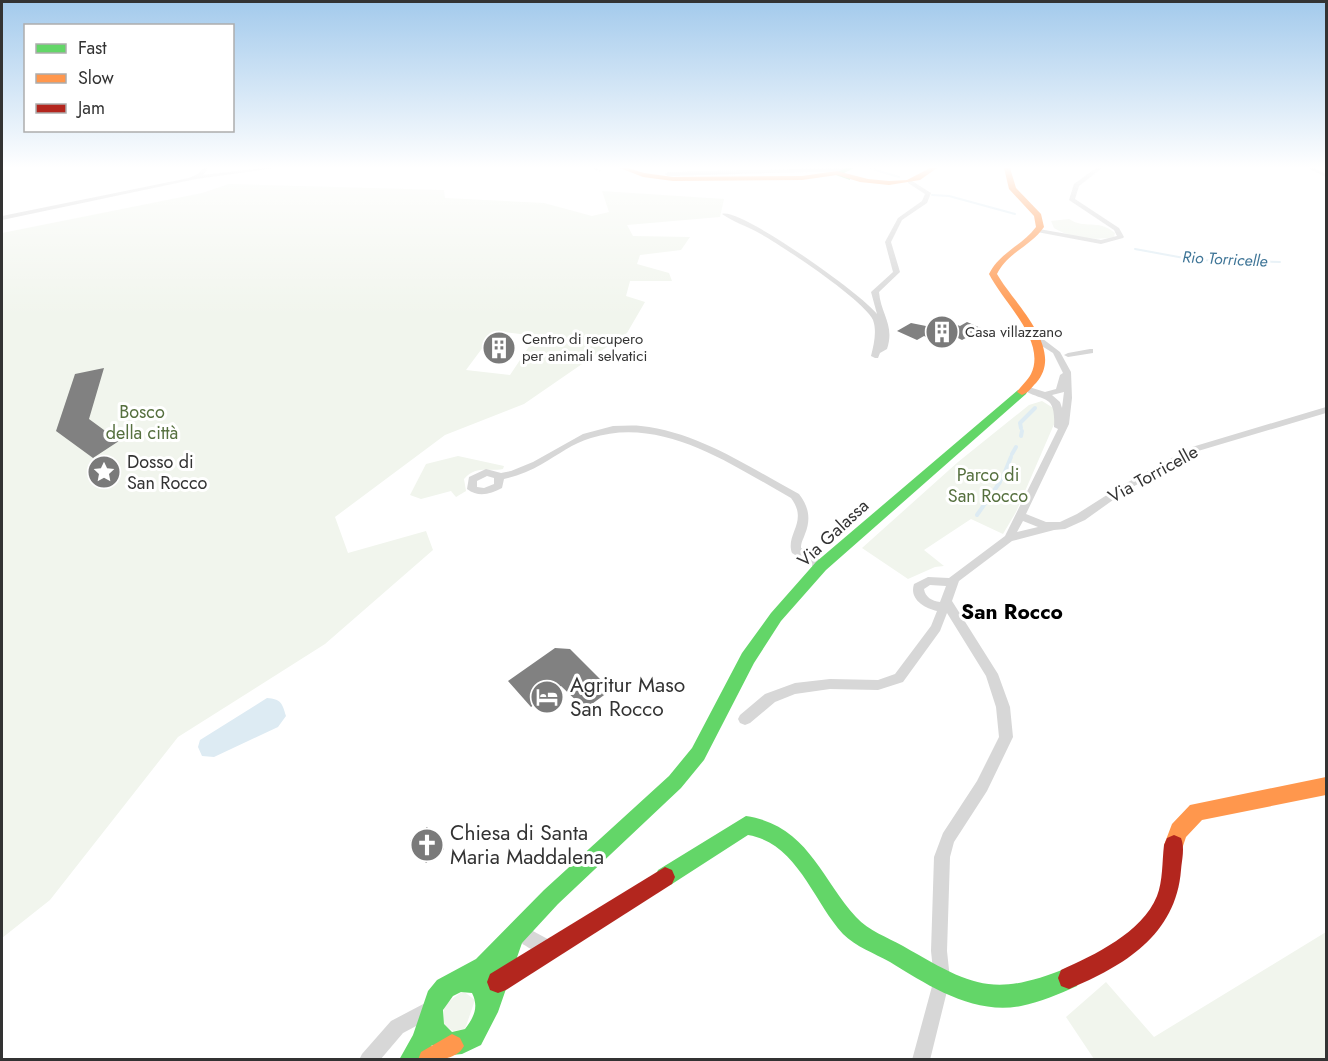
<svg xmlns="http://www.w3.org/2000/svg" width="1328" height="1061" font-family="Jost,sans-serif">
<style>
.green{fill:#f1f5ed;fill-rule:evenodd}
.water{fill:#ddebf3}
.lines{fill:none;stroke-linecap:round;stroke-linejoin:round}
.stream-far1{stroke:#ddebf3;stroke-width:2}
.stream{stroke:#ddebf3;stroke-width:4}
.building{fill:#818181}
.street{fill:#d7d7d7;fill-rule:evenodd}
.fast{fill:#63d668;fill-rule:evenodd}
.slow{fill:#ff974d;fill-rule:evenodd}
.jam{fill:#b3261e;fill-rule:evenodd}
.rail{stroke:#bebebe;stroke-width:2;stroke-dasharray:4 2;stroke-linecap:butt}
.labels{text-anchor:middle;dominant-baseline:central;stroke-width:6;stroke-linejoin:round;paint-order:stroke}
.far-poi-label{font-size:15px;fill:#333;stroke:#fff;text-anchor:start}
.far-water-label{font-size:16px;font-style:italic;fill:#3f7597;stroke:#fff}
.park-label{font-size:18px;fill:#56703f;stroke:#fff}
.poi-label{font-size:18px;fill:#333;stroke:#fff;text-anchor:start}
.street-label{font-size:18px;fill:#333;stroke:#fff}
.quarter-label{font-size:21px;font-weight:bold;fill:#000;stroke:#fff}
.near-poi-label{font-size:21px;fill:#333;stroke:#fff;text-anchor:start}
</style>
<rect width="100%" height="100%" fill="#fff"/>
<g class="green">
<path d="M229,184L444,190L445,198L544,203L592,216L609,212L602,191L724,199L720,217L627,225L633,236L690,237L681,250L640,255L637,264L669,273L672,281H630L626,296L645,302L627,333L524,404L445,435L335,517L348,553L426,531L433,550L325,644L178,737L50,900L2,938V233L202,193ZM495,331L536,336L510,375L466,370Z"/>
<path d="M1069,219C1086,230 1096,218 1115,233L1114,237C1095,241 1070,238 1054,228L1051,221Z"/>
<path d="M1042,401L1055,409V422L1016,512L1003,534L971,519L924,550L944,566L935,567L908,579L862,548L958,462L1029,405Z"/>
<path d="M458,456L504,466L503,469C488,472 476,465 464,479L466,491L456,497L451,491L421,499L410,495L426,464Z"/>
<path d="M1326,932V1059H1094L1066,1017L1106,982L1154,1037Z"/>
<path d="M463,991L475,1000L465,1029L453,1031L444,1025V1005Z"/>
</g>
<path class="water" d="M267,698C281,699 282,703 286,716L278,727L214,757L202,756L198,747L200,740Z"/>
<g class="lines">
<g class="stream-far1">
<path d="M869,168L899,177"/>
<path d="M932,195L949,196L1015,214"/>
<path d="M1135,249L1195,260L1280,262"/>
</g>
<g class="stream">
<path d="M1021,428L1020,423L1035,408"/>
<path d="M1021,436L1022,431"/>
<path d="M1012,454L1016,447"/>
<path d="M1002,479L1011,457"/>
<path d="M977,515L1000,482"/>
</g>
</g>
<g class="building">
<path d="M967,322L983,329L962,340L952,335L947,339L940,335L933,340L924,336L917,340L897,331L911,323L931,327L938,323L946,327L952,323L960,326Z"/>
<path d="M104,368L89,419L119,441L93,458L56,431L75,374Z"/>
<path d="M555,648L570,649L611,690L585,709L561,686L531,707L508,681Z"/>
<path d="M427,827L444,849L426,863L410,841Z"/>
</g>
<g class="lines">
<g class="street">
<path d="M203,168H208L203,175L262,168H275L196,179L2,220V216L189,178L198,174Z"/>
<path d="M838,168L849,169L846,171L668,176L665,174L668,172Z"/>
<path d="M1096,168H1102L1079,186L1075,199L1119,228L1124,237L1123,238L1101,244L1037,232L1036,231L1039,229L1101,240L1117,236L1114,230L1069,200L1074,184Z"/>
<path d="M1308,168H1314L1326,174V177Z"/>
<path d="M908,181H912L931,193L927,203L902,220L891,242L900,272L879,292C881,315 895,325 887,349L880,353L878,358H875L871,356C874,344 877,331 873,320C865,301 780,244 759,233C747,226 733,222 722,214C740,207 863,295 877,314L871,292L893,272L885,242L898,218L922,201L925,194L908,183Z"/>
<path d="M1037,339H1043L1060,352L1071,372L1072,398L1069,424L1026,514L1046,522H1060L1077,514L1121,486L1192,447L1326,407V413L1198,451L1127,490L1085,520L1065,529L1054,530L1012,541L959,581L952,601L998,674L1010,707L1013,737L987,791L954,842L950,857L947,951L950,979L930,1060H912L934,979L931,951L934,857L943,833L977,781L999,737L996,707L986,676L947,613L940,631L903,682L878,690L830,689L795,694L775,702L750,723L745,725L740,723L738,719L740,715L765,694L795,683L830,679L878,680L895,674L931,626L937,611C924,608 909,599 914,584L928,577L949,578L1005,536L1058,429L1054,427C1056,392 1043,403 1022,389L1026,386L1045,392L1056,389L1060,375L1063,373L1053,353L1037,343ZM1064,392L1062,408L1060,402L1052,395ZM1023,521L1038,527L1017,532ZM930,585L946,586L940,602C932,601 925,597 924,589Z"/>
<path d="M1090,349H1093V353L1068,357L1064,355L1068,353Z"/>
<path d="M613,426C622,426 632,425 641,426C698,432 749,467 799,494C809,507 811,519 805,534C803,540 801,542 801,548L825,563L827,566L825,569H817L792,553C785,534 809,522 791,498C732,465 662,415 591,438C573,443 558,455 542,464C530,471 517,476 504,479L502,488C490,494 479,498 467,489L469,477L486,469L501,473L511,471L533,462L583,434ZM487,476L494,478V484L484,488L477,487V481Z"/>
<path d="M520,924L555,943L557,949L555,955L549,957C538,953 517,944 512,932L514,926Z"/>
<path d="M429,1001L435,1004L438,1010L435,1016L403,1033L380,1060H359L362,1054L391,1021Z"/>
</g>
<g class="fast">
<path d="M846,168H854L842,174L850,178V180L833,174Z"/>
<path d="M1022,389L1027,392L1026,394L826,570L781,621L754,663L704,760L681,788L558,904L522,943L498,1012L481,1045L462,1054L452,1055L432,1045L424,1060H399L413,1035L428,991L437,980L476,959L544,890L669,776L692,748L742,653L771,613L816,562L1018,390ZM461,992L472,993C479,1007 474,1017 465,1029L452,1032L444,1024L443,1010L453,996Z"/>
<path d="M746,816C807,825 820,877 856,917C869,931 887,937 903,946C971,985 992,999 1069,967L1077,970L1080,978L1077,986C1059,994 1041,1002 1021,1006C973,1015 929,986 890,962C874,953 856,947 843,934C813,901 797,843 748,835L672,884L665,887L658,884L655,877L658,870Z"/>
</g>
<g class="slow">
<path d="M620,168H628L644,173L673,177L802,176L837,171L868,179L889,181L907,180L930,168H937L920,180L889,185L860,182L837,175L802,180L673,181L643,177Z"/>
<path d="M1004,168H1010L1016,188L1041,214L1044,227C1031,246 1007,253 997,274C1014,304 1066,349 1036,383C1031,388 1028,393 1022,395L1017,392C1021,386 1028,380 1031,374C1047,341 1003,302 989,274C1000,252 1022,246 1036,227L1034,216L1009,189Z"/>
<path d="M1326,777V795L1202,820L1186,837L1181,852L1174,855L1167,852L1164,845L1172,824L1190,805Z"/>
<path d="M452,1034L460,1038L464,1046C456,1061 435,1060 418,1060L421,1052Z"/>
</g>
<g class="jam">
<path d="M1174,835L1181,838C1185,848 1182,859 1181,870C1176,935 1124,966 1069,989L1061,986L1058,978L1061,970C1094,955 1142,933 1157,896C1163,881 1162,862 1164,845L1167,838Z"/>
<path d="M665,867L672,870L675,877L672,884L506,990L498,993L490,990L487,982L490,974Z"/>
</g>
<path class="rail" d="M594,168L600,171"/>
</g>
<linearGradient id="sky" x2="0" y2="1"><stop stop-color="#a3caec"/><stop offset="0.53" stop-color="#fff"/><stop offset="1" stop-color="#fff" stop-opacity="0"/></linearGradient>
<rect width="1328" height="316" fill="url(#sky)"/>
<defs>
<g id="building-disc" transform="scale(1.725)"><circle r="9.5" fill="#7a7a7a" stroke="#fff"/><path d="M-4-6H4V6H1V3H-1V6H-4ZM-2.5-4.3h1.7v1.8h-1.7ZM.8-4.3h1.7v1.8H.8ZM-2.5-1h1.7V.8h-1.7ZM.8-1h1.7V.8H.8Z" fill="#fff"/></g>
<g id="sight-disc" transform="scale(1.725)"><circle r="9.5" fill="#7a7a7a" stroke="#fff"/><path d="M0-6L1.8-2.2L6-1.7L2.9 1.2L3.7 5.4L0 3.3L-3.7 5.4L-2.9 1.2L-6-1.7L-1.8-2.2Z" fill="#fff"/></g>
<g id="hotel-disc" transform="scale(1.725)"><circle r="9.5" fill="#7a7a7a" stroke="#fff"/><path d="M-6-4.5h1.5V1H6V5H4.5V3h-9V5H-6ZM-4 0a1.8 1.8 0 1 1 3.6 0ZM.5 0V-2.5h3Q6-2.5 6 0Z" fill="#fff"/></g>
<g id="church-disc" transform="scale(1.725)"><circle r="9.5" fill="#7a7a7a" stroke="#fff"/><path d="M-1.2-6h2.4v3.5h3.3v2.4h-3.3V6h-2.4V-.1h-3.3v-2.4h3.3Z" fill="#fff"/></g>
</defs>
<g fill-rule="evenodd">
<use href="#building-disc" x="942" y="332"/>
<use href="#building-disc" x="499" y="348"/>
<use href="#sight-disc" x="104" y="472"/>
<use href="#hotel-disc" x="547" y="697"/>
<use href="#church-disc" x="427" y="845"/>
</g>
<g class="labels">
<g class="far-poi-label">
<text x="965" y="332">Casa villazzano</text>
<text x="522" y="339">Centro di recupero<tspan x="522" dy="17">per animali selvatici</tspan></text>
</g>
<g class="far-water-label">
<text transform="translate(1225 259) rotate(3)">Rio Torricelle</text>
</g>
<g class="park-label">
<text x="142" y="412">Bosco<tspan x="142" dy="21">della città</tspan></text>
<text x="988" y="475">Parco di<tspan x="988" dy="21">San Rocco</tspan></text>
</g>
<g class="poi-label">
<text x="127" y="462">Dosso di<tspan x="127" dy="21">San Rocco</tspan></text>
</g>
<g class="street-label">
<text transform="translate(1153 474) rotate(-29)">Via Torricelle</text>
<text transform="translate(833 533) rotate(-43)">Via Galassa</text>
</g>
<g class="quarter-label">
<text x="1012" y="612">San Rocco</text>
</g>
<g class="near-poi-label">
<text x="570" y="685">Agritur Maso<tspan x="570" dy="24">San Rocco</tspan></text>
<text x="450" y="833">Chiesa di Santa<tspan x="450" dy="24">Maria Maddalena</tspan></text>
</g>
</g>
<rect width="1328" height="1061" fill="none" stroke="#333333" stroke-width="6"/>
<rect x="24" y="24" width="210" height="108" fill="#ffffff" stroke="#adadad" stroke-width="1.5"/>
<rect x="36" y="44" width="30" height="9" fill="#63d668" stroke="#adadad" stroke-width="1.5"/>
<text x="78" y="54" font-size="18" fill="#333333">Fast</text>
<rect x="36" y="74" width="30" height="9" fill="#ff974d" stroke="#adadad" stroke-width="1.5"/>
<text x="78" y="84" font-size="18" fill="#333333">Slow</text>
<rect x="36" y="104" width="30" height="9" fill="#b3261e" stroke="#adadad" stroke-width="1.5"/>
<text x="78" y="114" font-size="18" fill="#333333">Jam</text>
</svg>
